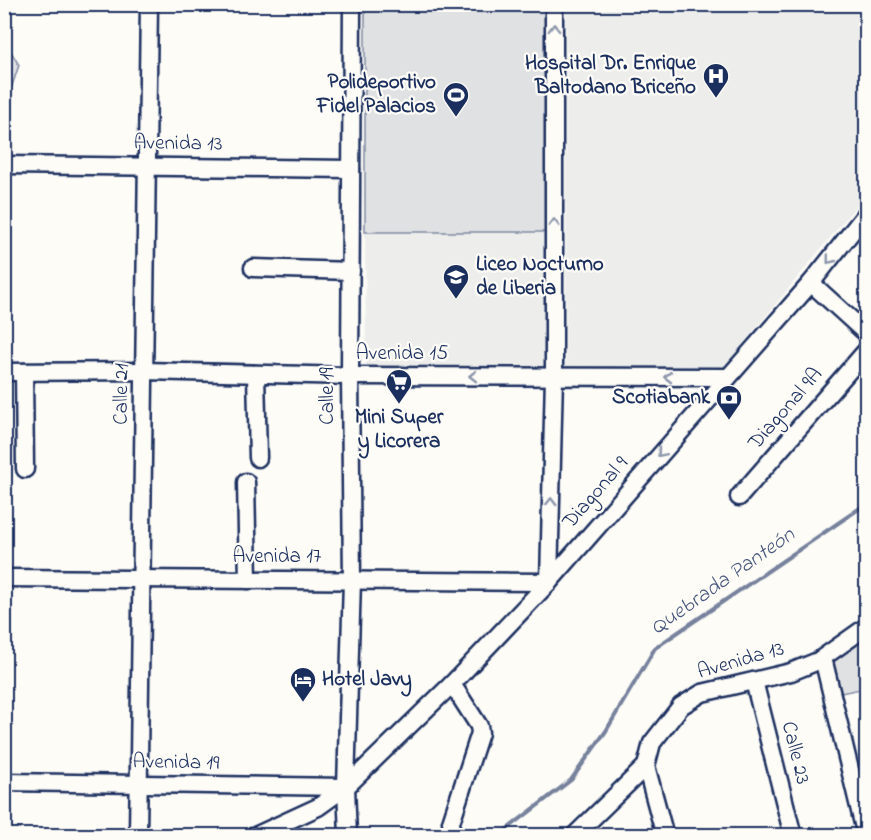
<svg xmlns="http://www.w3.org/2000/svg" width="871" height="840" font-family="'Indie Flower',sans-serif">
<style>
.built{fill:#edeeec}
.green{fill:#e0e1e3;stroke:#7e88a0;stroke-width:1.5}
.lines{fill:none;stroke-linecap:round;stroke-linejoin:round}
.stream{stroke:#76819c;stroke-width:4}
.minor-casing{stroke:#1b2f5e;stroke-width:21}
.minor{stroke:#fdfcf7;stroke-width:16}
.oneway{stroke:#8c96aa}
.labels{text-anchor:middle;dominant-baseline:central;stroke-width:4.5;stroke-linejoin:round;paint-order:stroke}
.poi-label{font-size:21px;font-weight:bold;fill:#1b2f5e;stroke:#fdfcf7;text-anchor:end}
.street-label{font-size:21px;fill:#1b2f5e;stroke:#fdfcf7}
.water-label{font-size:22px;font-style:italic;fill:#49587d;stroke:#fdfcf7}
</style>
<rect width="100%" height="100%" fill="#fdfcf7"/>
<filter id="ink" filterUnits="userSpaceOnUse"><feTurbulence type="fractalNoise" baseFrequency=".0167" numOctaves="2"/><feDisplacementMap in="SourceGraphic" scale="12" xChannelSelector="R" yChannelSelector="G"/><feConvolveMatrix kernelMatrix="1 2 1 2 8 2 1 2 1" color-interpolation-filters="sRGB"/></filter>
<g filter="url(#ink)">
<g class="built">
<path d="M566,5H866V194L725,366L566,367Z"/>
<path d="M365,232H546L545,369L366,368Z"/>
</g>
<g class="green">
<rect x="365" y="5" width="181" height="227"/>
<path d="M4,40L19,65L7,101L5,103Z"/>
<path d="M866,635V688L841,693L832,660Z"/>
</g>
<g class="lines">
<path class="stream" d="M498,836L571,780L606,731L655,648L866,504"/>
<g class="minor-casing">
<g id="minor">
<path d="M4,165L351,169"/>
<path d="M253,268L351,271"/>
<path d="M811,283L866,333"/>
<path d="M4,372L145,371L350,376L727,377"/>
<path d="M24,372L25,469"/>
<path d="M256,374L258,458"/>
<path d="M246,482L248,580"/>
<path d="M739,497L866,351"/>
<path d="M4,578L549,582"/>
<path d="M549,582L554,376V4"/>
<path d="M823,658L866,836"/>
<path d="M754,681L793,836"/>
<path d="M646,766L665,836"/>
<path d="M4,782L346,787"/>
<path d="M451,822L480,733L479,726L452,684"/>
<path d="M138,836L149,4"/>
<path d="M255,836L318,807L346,787L452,684L549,582L811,283L866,214"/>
<path d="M348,836L346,787L352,580L350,376L352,4"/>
<path d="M574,836L646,766L652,743L681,706L702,693L791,672L818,661L866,627"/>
</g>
</g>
<use href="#minor" class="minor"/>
</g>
<defs><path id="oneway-chevron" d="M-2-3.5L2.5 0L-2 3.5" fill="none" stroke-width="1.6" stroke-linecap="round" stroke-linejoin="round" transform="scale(1.5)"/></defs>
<g class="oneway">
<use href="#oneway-chevron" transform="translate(554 28) rotate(-90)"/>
<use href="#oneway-chevron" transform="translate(554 223) rotate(-90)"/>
<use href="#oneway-chevron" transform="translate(830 260) rotate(129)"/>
<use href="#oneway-chevron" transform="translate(473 376) rotate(-180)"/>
<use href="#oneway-chevron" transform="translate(668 377) rotate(-180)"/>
<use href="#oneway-chevron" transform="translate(661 453) rotate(131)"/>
<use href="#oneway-chevron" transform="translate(551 502) rotate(-89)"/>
</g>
</g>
<defs>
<g id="hospital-pin" transform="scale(1.35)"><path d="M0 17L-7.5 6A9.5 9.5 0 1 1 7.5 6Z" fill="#1b2f5e" stroke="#fdfcf7"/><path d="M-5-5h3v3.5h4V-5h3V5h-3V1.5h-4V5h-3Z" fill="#fff"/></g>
<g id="stadium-pin" transform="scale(1.35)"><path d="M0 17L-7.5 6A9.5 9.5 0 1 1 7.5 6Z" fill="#1b2f5e" stroke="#fdfcf7"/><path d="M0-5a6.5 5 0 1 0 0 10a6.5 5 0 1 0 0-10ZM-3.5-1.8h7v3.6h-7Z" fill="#fff"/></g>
<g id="school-pin" transform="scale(1.35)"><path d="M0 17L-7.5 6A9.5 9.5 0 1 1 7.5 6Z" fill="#1b2f5e" stroke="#fdfcf7"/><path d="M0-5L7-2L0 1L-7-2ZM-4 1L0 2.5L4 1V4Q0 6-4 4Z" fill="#fff"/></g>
<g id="supermarket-pin" transform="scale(1.35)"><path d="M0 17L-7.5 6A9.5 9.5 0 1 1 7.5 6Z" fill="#1b2f5e" stroke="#fdfcf7"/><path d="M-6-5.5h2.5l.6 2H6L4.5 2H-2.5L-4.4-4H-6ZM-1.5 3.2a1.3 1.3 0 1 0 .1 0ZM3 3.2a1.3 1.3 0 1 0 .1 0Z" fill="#fff"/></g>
<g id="bank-pin" transform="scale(1.35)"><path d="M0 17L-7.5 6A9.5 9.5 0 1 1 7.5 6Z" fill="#1b2f5e" stroke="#fdfcf7"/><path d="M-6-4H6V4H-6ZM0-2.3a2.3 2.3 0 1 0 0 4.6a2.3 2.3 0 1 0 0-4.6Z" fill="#fff"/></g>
<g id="hotel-pin" transform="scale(1.35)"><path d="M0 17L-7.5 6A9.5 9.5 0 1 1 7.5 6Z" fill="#1b2f5e" stroke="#fdfcf7"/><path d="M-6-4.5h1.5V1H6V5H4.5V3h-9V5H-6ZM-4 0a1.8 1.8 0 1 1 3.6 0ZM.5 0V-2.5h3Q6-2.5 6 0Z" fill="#fff"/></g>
</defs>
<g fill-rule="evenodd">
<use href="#hospital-pin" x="716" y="76"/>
<use href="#stadium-pin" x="456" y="95"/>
<use href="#school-pin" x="456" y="277"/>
<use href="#supermarket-pin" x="399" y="382"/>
<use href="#bank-pin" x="729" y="398"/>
<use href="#hotel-pin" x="303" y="680"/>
</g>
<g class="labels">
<g class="poi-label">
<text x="696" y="64">Hospital Dr. Enrique<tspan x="696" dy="24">Baltodano Briceño</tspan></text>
<text x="436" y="83">Polideportivo<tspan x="436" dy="24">Fidel Palacios</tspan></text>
<text x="476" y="265" text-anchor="start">Liceo Nocturno<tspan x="476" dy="24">de Liberia</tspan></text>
<text x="710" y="398">Scotiabank</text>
<text x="399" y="418" text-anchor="middle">Mini Super<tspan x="399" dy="24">y Licorera</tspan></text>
<text x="322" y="680" text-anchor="start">Hotel Javy</text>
</g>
<g class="street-label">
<text transform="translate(178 144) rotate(1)">Avenida 13</text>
<text x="402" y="354">Avenida 15</text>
<text transform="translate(122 394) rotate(-89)">Calle 21</text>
<text transform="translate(328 396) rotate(-90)">Calle 19</text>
<text transform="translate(786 409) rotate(-49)">Diagonal 9A</text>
<text transform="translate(596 493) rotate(-49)">Diagonal 9</text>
<text x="277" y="557">Avenida 17</text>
<text transform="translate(741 661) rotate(-16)">Avenida 13</text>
<text transform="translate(795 753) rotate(76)">Calle 23</text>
<text transform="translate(176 763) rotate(1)">Avenida 19</text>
</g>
<g class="water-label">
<text transform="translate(723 582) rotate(-35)">Quebrada Panteón</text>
</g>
</g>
<rect width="871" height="840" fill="none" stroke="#fdfcf7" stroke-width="24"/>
<rect x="12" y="12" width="847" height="816" fill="none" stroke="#1b2f5e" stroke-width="2" filter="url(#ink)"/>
</svg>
